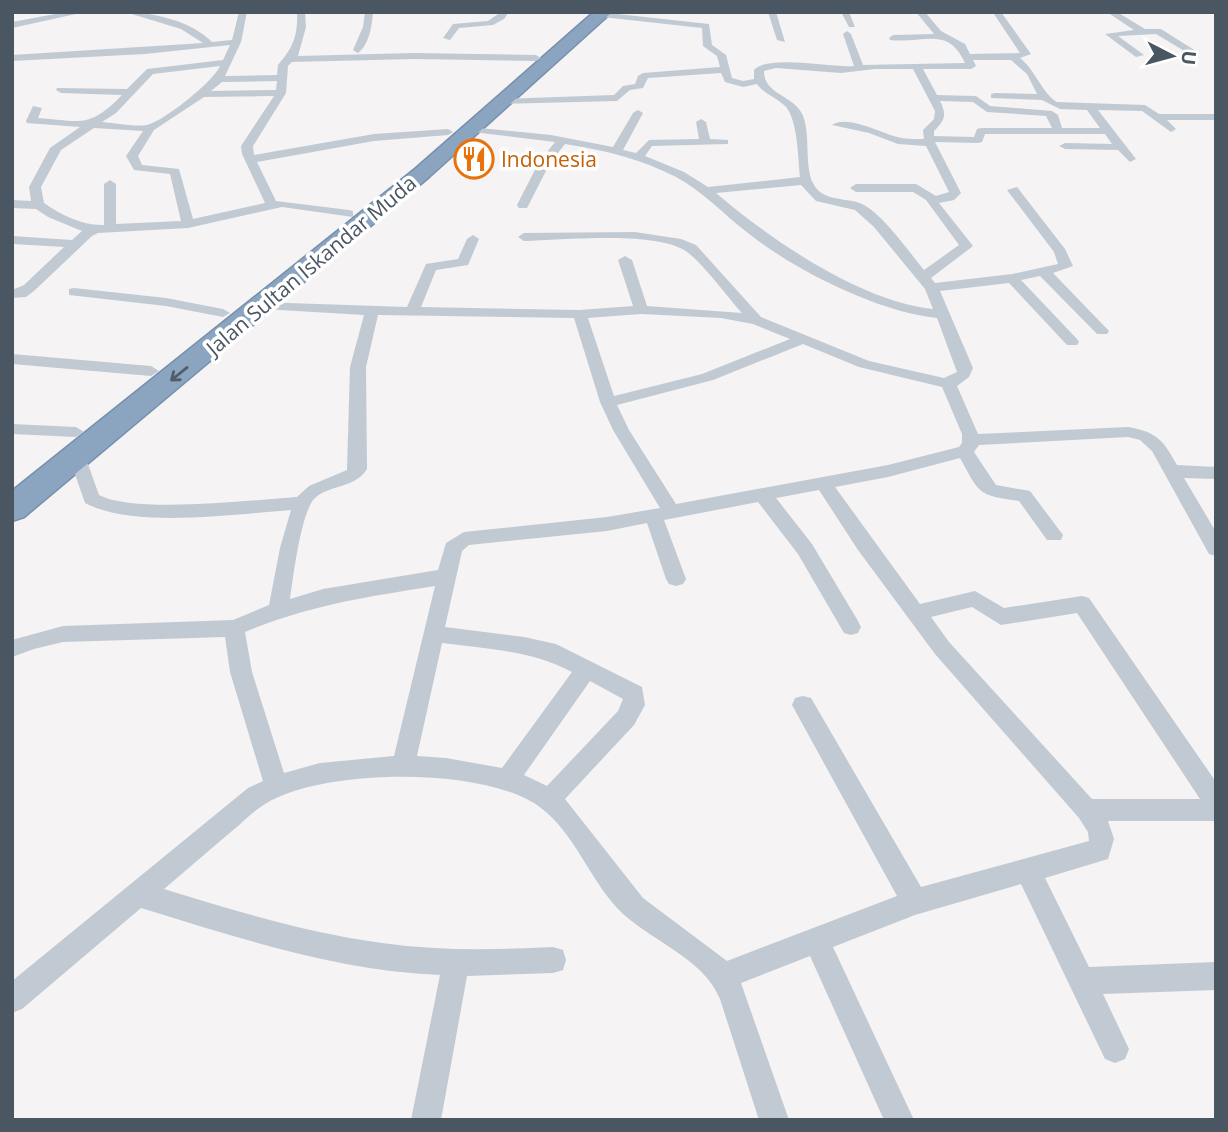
<svg xmlns="http://www.w3.org/2000/svg" width="1228" height="1132" font-family="'Open Sans',sans-serif">
<style>
.lines{fill:none;stroke-linecap:round;stroke-linejoin:round}
.highway-casing{stroke:#7690ad;stroke-width:3}
.street{fill:#c1cad2;fill-rule:evenodd}
.highway{fill:#8ba5c1;fill-rule:evenodd}
.oneway{stroke:#505e6b}
.labels{text-anchor:middle;dominant-baseline:central;stroke-width:7;stroke-linejoin:round;paint-order:stroke}
.far-food-label{font-size:21px;fill:#c56008;stroke:#fff;text-anchor:start}
.far-street-label{font-size:21px;fill:#4a5661;stroke:#fff}
</style>
<rect width="100%" height="100%" fill="#f5f3f3"/>
<g class="lines">
<g class="highway-casing">
<path id="highway" d="M594,12H612L429,177L24,517L12,521V491L415,169Z"/>
</g>
<g class="street">
<path d="M66,12H85L12,28V22Z"/>
<path d="M125,12C152,12 192,21 212,42L232,40L239,12H247L241,42L225,76L277,75L278,65C293,48 298,36 297,12H305L306,27L298,56L413,53L536,55L541,58L536,61L413,59L292,62L288,66L286,93L253,146L254,155L374,134L448,129L453,132L448,135L374,141L257,162L276,201L349,210L353,211V217L282,207L188,228L98,233L92,236L34,291L26,297L12,298V290L24,285L64,247L12,244V236L72,240L82,231L48,217L36,209L12,208V200L31,201L29,187L50,148L80,127L27,123L26,121L33,106L42,108L38,118C81,121 89,129 122,95L61,93L56,90L57,88L127,89L147,69L223,60L230,45L145,54L12,61V55L203,43L181,29ZM220,66C213,82 164,121 147,125C134,127 116,123 102,122L116,113L153,74ZM277,81L276,90L211,91L222,82ZM274,96L241,146L242,154L265,203L193,219L179,169L142,165L138,156L154,130L204,97ZM94,128L143,131L126,156L134,170L170,174L181,221L116,224V184L110,180L104,184V225C83,226 61,215 44,203L41,187L61,150Z"/>
<path d="M365,12H373C372,26 369,45 358,53L353,50L363,27Z"/>
<path d="M501,12H509L504,19L493,25L459,28L450,40L443,38L453,24L488,21Z"/>
<path d="M599,12L709,24L712,45L726,55L732,78L743,81L754,79V70C768,54 832,68 854,66L843,34L847,31L851,34L863,65L965,63C948,25 923,44 890,40L889,38L893,35L934,34L916,12H925L941,31L965,44L970,54L1020,53L994,14L1001,12L1031,54L1020,58C1036,71 1042,93 1057,102L1145,105L1159,114H1216V120H1167L1176,129L1171,132L1142,111L1098,110L1136,159L1130,162L1118,150L1065,149L1059,146L1065,143L1112,144L1105,134H985L982,142L978,143L935,142L961,193L954,200L939,203L973,246L931,278L935,283L1012,274L1058,264L1054,252L1007,190L1017,187L1065,249L1073,266L1053,273L1109,331L1107,334H1097L1040,276L1021,280L1077,339L1079,342L1077,345H1067L1009,283L940,291L973,368L969,377L957,386L978,434L1128,427C1157,432 1163,440 1177,465L1216,467V479L1184,478L1216,532V556L1209,554L1152,451L1140,440L1128,437L979,445L974,452L996,485L1030,491L1063,535L1061,540H1047L1019,501C977,495 980,494 960,458L888,477L835,487L920,604L975,591L1004,608L1082,596L1089,598L1216,782V821H1108L1114,839L1108,859L1045,878L1089,967L1216,962V990L1103,994L1129,1049L1125,1059L1115,1063L1105,1059L1021,884L915,915L833,947L914,1120H884L810,956L741,983L789,1120H759L720,999C703,957 648,940 618,909C589,878 575,834 541,808C487,766 322,768 265,804C253,811 243,822 232,831C209,850 187,870 164,889C235,911 307,933 382,943C439,951 496,950 553,947L563,950L566,960L563,970L553,973L467,976L441,1120H411L440,975C337,971 239,938 141,908L22,1009L12,1013V981L248,788L263,781L230,672L225,637L63,642L34,649L12,657V640L63,626L233,620L269,605L280,548L291,510C235,514 134,529 85,503L69,457L72,453H84L99,495C136,514 252,500 297,497L309,486L347,470L350,367L364,315L263,309L258,308V302L407,307L426,264L458,259L467,239L473,235L479,239L468,265L436,270L421,307L580,310L633,306L618,260L625,256L632,260L647,306L742,313C728,298 700,259 684,250C651,231 563,240 524,241L518,237L524,233L635,232L681,239L696,245L761,317L869,361L944,378L957,372L937,318C878,312 794,270 748,233C724,215 703,191 676,177C641,159 604,150 565,144L550,163L527,208H519L517,205L539,162L555,142L473,132L468,129L469,127L551,135L613,147L633,113L638,110L643,113L623,150L636,153L649,140L699,139L696,122L701,119L706,122L710,139L728,140V144L652,146L645,156L684,172L708,187L800,177C798,159 798,117 784,105C775,97 764,94 757,84L743,87L725,82L721,73L648,78L643,88L630,90L617,101L500,104V100L504,99L614,95L623,86L635,84L638,76L643,73L720,67L717,56L703,46L702,28L602,17ZM973,60H1011L1027,74L1037,94L995,93L991,94V98L1042,100L1060,109L1087,110L1100,128H1062L1058,115L1052,111L990,106L976,96L937,95L923,69H971L976,66ZM776,68L841,73L875,69H913L935,111L934,119L923,130L924,139C916,139 908,139 901,138C884,135 848,114 832,125L869,133L898,144L926,146L949,192L936,196L916,184H856L850,188L856,192H913L926,200L959,245L924,270C909,252 883,214 862,204C846,197 824,202 814,185C803,167 812,130 801,112C790,94 764,94 764,71ZM940,101L973,102L987,112L1046,116L1052,128H981L977,129L974,137L934,136V131C945,120 947,115 940,101ZM801,185L816,201L855,210L874,227L925,289L933,309C861,302 770,239 716,193ZM641,314L721,318L753,324L790,339L702,374L614,396L588,318ZM378,315L574,318L600,402L613,430L660,508L607,517L464,532L446,543L438,570L323,589L290,599C293,578 301,511 315,498C331,484 354,489 367,469L366,367ZM803,344L859,367L942,387L962,434V443L959,447L888,465L676,504L629,430L617,405L713,380ZM819,490L858,550L935,654L1079,818L1088,832L1089,841L921,887L811,698L803,696L795,698L792,705L897,896L727,961L643,898L565,799L634,725L645,705L642,687L556,644L524,637L445,627L462,551L469,545L607,531L647,523L666,579L669,584L676,586L683,584L686,579L664,520L758,502L798,554L844,633L851,635L858,633L861,627L858,621L812,544L776,498ZM435,586L394,756L320,763L284,773L252,672L245,632C310,605 366,597 435,586ZM972,607L1001,625L1077,613L1200,799H1092L949,642L931,617ZM442,643C486,649 532,650 572,672L502,768L446,758L417,756ZM590,681L623,699L618,711L547,786L524,775Z"/>
<path d="M768,12H776L785,42L777,40Z"/>
<path d="M841,12H849L855,27H849Z"/>
<path d="M1107,12H1117L1145,29H1161L1199,53L1191,55L1156,34L1118,36L1144,55L1136,57L1105,34L1134,30Z"/>
<path d="M74,288L166,298L223,309L230,313L223,317L166,306L69,295V289Z"/>
<path d="M12,354L151,366L159,371L151,376L12,364Z"/>
<path d="M12,424L76,427L84,432L76,437L12,434Z"/>
</g>
<use href="#highway" class="highway"/>
</g>
<defs><path id="oneway-shaft" d="M-6 0H5M1.5-3L5.5 0L1.5 3" fill="none" stroke-width="1.6" stroke-linecap="round" stroke-linejoin="round" transform="scale(1.75)"/></defs>
<use class="oneway" href="#oneway-shaft" transform="translate(179 374) rotate(141)"/>
<defs>
<g id="restaurant-ring" transform="scale(2.0125)"><circle r="9.5" fill="#fff" stroke="#e8710a" stroke-width="1.5"/><path d="M-5-6h1v4h1v-4h1v4h1v-4h1v5L-1.5 .5V6h-2V.5L-5-1ZM5-6V6H3V1.5H1.5Q1.5-4 5-6Z" fill="#e8710a"/></g>
</defs>
<g fill-rule="evenodd">
<use href="#restaurant-ring" x="474" y="159"/>
</g>
<g class="labels">
<g class="far-food-label">
<text x="501" y="159">Indonesia</text>
</g>
<g class="far-street-label">
<text transform="translate(311 265) rotate(-40)">Jalan Sultan Iskandar Muda</text>
</g>
</g>
<rect width="1228" height="1132" fill="none" stroke="#4a5661" stroke-width="28"/>
<g transform="translate(1172 56) rotate(96)" stroke="#ffffff" stroke-width="5" paint-order="stroke">
<path d="M0-5L12 26L0 18L-12 26Z" fill="#4a5661"/>
<text y="-10" font-size="19" font-weight="bold" text-anchor="middle" fill="#4a5661">U</text>
</g>
</svg>
